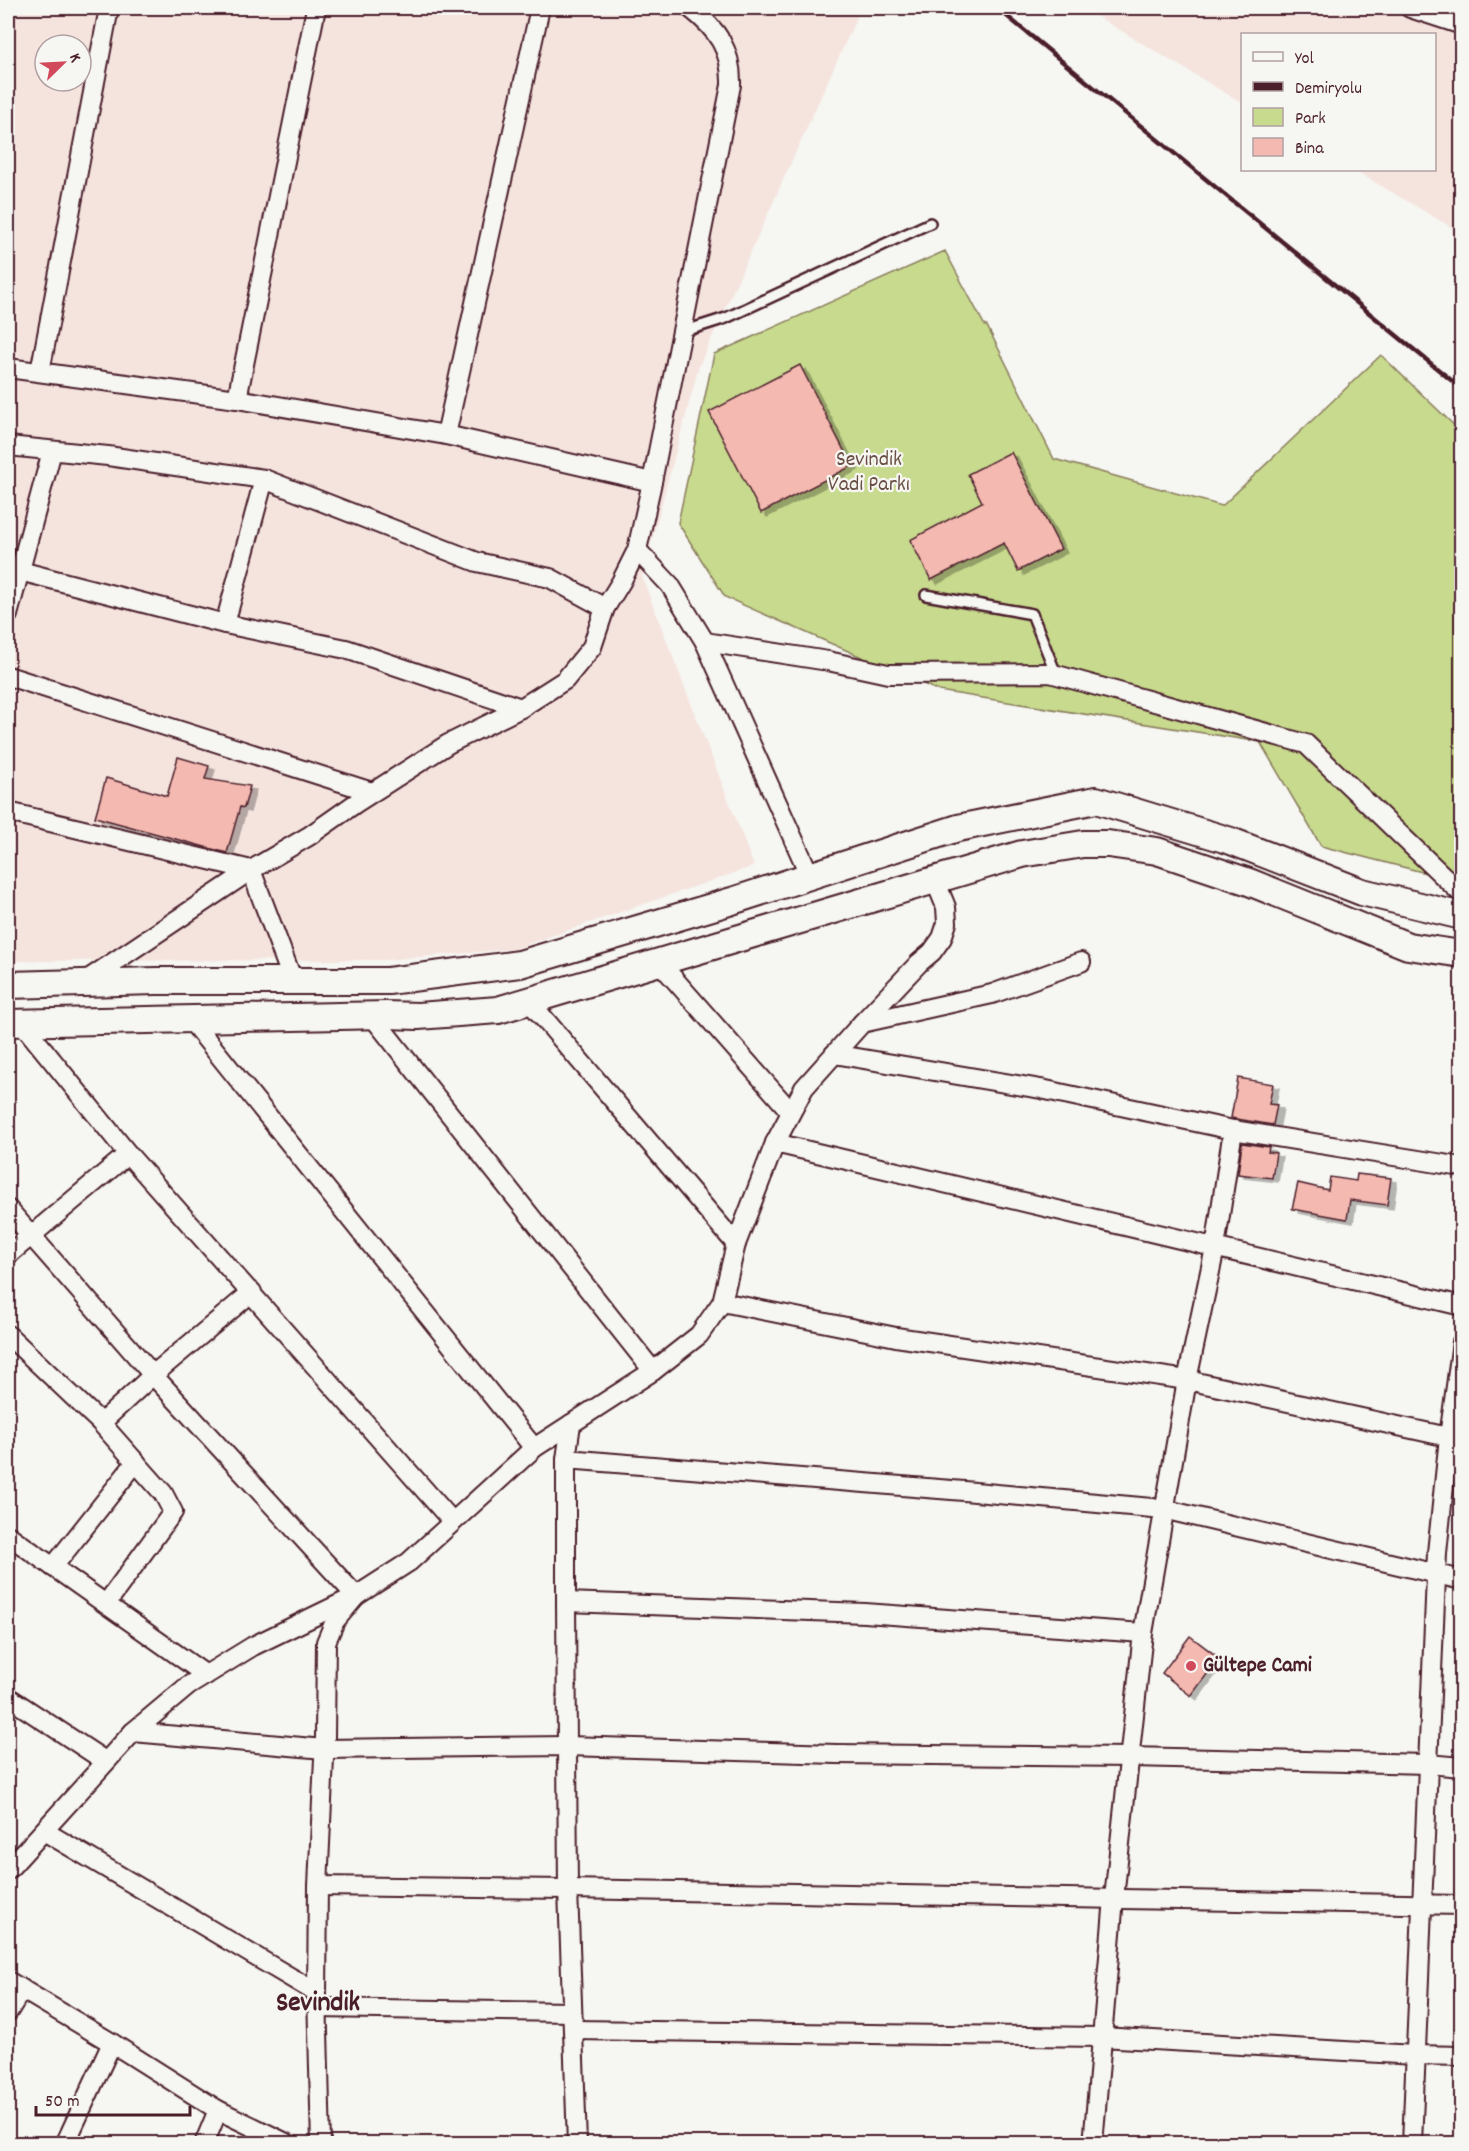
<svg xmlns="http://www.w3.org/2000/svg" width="1469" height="2151" font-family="Dekko,sans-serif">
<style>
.built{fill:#f5e4de;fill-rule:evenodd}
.green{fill:#c8da8e;stroke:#897c5c;stroke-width:1.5}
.building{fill:#f4b9b0;stroke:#4a1f2b;stroke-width:1.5;filter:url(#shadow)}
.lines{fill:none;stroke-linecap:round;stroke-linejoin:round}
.lane-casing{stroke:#4a1f2b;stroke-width:14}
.street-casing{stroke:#4a1f2b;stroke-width:22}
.secondary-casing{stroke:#4a1f2b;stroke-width:30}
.lane{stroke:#f6f6f2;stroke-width:9}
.street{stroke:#f6f6f2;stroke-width:18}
.secondary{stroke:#f6f6f2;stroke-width:26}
.rail{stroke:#4a1f2b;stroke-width:4.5}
.poi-dot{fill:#d1495b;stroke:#f6f6f2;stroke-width:2}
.labels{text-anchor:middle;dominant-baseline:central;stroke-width:4.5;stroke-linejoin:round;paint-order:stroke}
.park-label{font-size:22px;fill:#6a4e44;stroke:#f6f6f2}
.poi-label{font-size:22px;font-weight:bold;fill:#4a1f2b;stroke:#f6f6f2;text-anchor:start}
.district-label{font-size:28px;font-weight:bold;fill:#4a1f2b;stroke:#f6f6f2}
</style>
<defs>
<filter id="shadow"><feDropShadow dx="6" dy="4" stdDeviation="0" flood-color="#0004"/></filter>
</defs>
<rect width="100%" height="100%" fill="#f6f6f2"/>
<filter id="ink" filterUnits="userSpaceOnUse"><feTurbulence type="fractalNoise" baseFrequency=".0167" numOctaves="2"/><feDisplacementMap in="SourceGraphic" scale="12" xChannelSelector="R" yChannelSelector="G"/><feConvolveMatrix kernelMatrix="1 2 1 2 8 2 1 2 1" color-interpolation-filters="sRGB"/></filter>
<g filter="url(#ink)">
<g class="built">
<path d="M8,8H861L699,366L642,577L754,866L514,949L384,960L8,961ZM45,45H81V81H45Z"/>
<path d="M1083,8H1461V233L1354,170H1434V34H1242V103Z"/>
</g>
<path class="green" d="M945,251L985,326H987L1054,459L1222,506L1381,355L1461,432V882L1321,846L1260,742L939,691L725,597L678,523L714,354Z"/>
<g class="building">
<path d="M800,365L852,466L761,513L709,412Z"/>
<path d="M1011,452L1061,549L1018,571L1004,543L931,580L910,540L982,502L968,474Z"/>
<path d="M178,757L209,766L205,779L250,786L244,808L240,807L227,853L95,817L106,778L167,796Z"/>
<path d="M1238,1078L1273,1084L1269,1104L1277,1105L1273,1125L1231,1118Z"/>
<path d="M1242,1143L1269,1147L1268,1152L1276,1153L1272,1178L1238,1174Z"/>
<path d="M1357,1174L1391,1178L1387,1205L1350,1200L1347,1219L1292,1209L1298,1183L1328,1190L1330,1177L1356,1181Z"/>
<path d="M1190,1636L1219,1658L1191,1696L1162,1673Z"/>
</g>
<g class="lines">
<g class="lane-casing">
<g id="lane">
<path d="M682,332L726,318L930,223"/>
<path d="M926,595L1032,614L1056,674"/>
</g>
</g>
<g class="street-casing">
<g id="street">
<path d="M1410,8L1462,25"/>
<path d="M8,368L237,399L446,435L540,8"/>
<path d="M40,372L109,8"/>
<path d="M237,399L316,8"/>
<path d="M446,435L652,482"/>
<path d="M8,446L108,456L264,479L477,562L550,578L605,608"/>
<path d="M637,550L670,585L705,642L810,876"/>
<path d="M20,571L225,624L346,649L521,708"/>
<path d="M8,615L52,451"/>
<path d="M225,624L264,479"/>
<path d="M705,642L828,661L888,674L1050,673L1306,744L1462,894"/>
<path d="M8,676L372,792"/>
<path d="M8,812L251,870"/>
<path d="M251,870L293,981"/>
<path d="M660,963L790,1111"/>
<path d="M84,982L251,870L309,836L356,803L448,744L521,708L565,680L592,647L605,608L621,582L637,550L652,482L731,85C732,50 717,29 690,8"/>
<path d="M529,1001L736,1244"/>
<path d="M372,1016L653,1371"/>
<path d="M190,1019L534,1448"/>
<path d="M21,1022L128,1154L452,1521"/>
<path d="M862,1023L992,994L1081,962"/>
<path d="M834,1054L1041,1089L1233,1130L1462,1167"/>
<path d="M775,1143L1462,1306"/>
<path d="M8,1209L153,1375L356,1596L335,1621L326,1642L325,1737L318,1886L317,1993L321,2144"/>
<path d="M8,1255L128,1154"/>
<path d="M722,1302L896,1337L1187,1380L1462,1440"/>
<path d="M8,1335L101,1423L163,1493L173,1512L106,1604"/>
<path d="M101,1423L153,1375L252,1292"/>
<path d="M571,1424L566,1459V1602L568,1889L577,2144"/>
<path d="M566,1459L964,1491L1163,1509L1462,1580"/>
<path d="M8,1535L206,1675"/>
<path d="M53,1567L136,1462"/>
<path d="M566,1602L865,1613L1143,1633"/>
<path d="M8,1697L105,1761"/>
<path d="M133,1732L324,1749L567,1746L836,1754L1131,1757L1428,1764L1462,1767"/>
<path d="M44,1831L317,1993"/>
<path d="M8,1870L133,1732L188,1686L253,1646L356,1596L409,1562L534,1448L653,1371L699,1335L722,1302L736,1244L775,1143L804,1088L862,1023L919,963L932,952L942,938L947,923L946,907L935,880"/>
<path d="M318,1886L568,1889L1462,1905"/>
<path d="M8,1981L112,2043L218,2110L288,2144"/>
<path d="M317,2008L572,2012"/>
<path d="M8,2012L22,1989"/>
<path d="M573,2030L1101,2037L1415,2055L1462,2056"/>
<path d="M65,2144L112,2043"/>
<path d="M204,2144L218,2110"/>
<path d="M1093,2144L1114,1898L1143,1633L1187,1380L1215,1248L1233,1130"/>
<path d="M1412,2144L1437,1553L1449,1437L1462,1342"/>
</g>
</g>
<g class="secondary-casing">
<g id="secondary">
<path d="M8,985L156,981H388L520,964L732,901L958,828L1096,800L1231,841L1362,892L1462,916"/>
<path d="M8,1023L386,1015L418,1016L498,1010L1022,854L1083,844H1108L1157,851L1249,882L1408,946L1462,954"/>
</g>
</g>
<use href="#lane" class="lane"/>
<use href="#street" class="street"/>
<use href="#secondary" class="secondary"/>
<path class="rail" d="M997,8L1462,389"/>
</g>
</g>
<circle class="poi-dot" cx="1191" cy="1666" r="6"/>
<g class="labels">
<g class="park-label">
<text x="869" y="460">Sevindik<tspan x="869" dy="25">Vadi Parkı</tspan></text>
</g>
<g class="poi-label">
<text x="1203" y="1666">Gültepe Cami</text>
</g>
<g class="district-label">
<text x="318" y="2005">Sevindik</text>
</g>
</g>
<rect width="1469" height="2151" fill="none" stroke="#f6f6f2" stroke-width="30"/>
<rect x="15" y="15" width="1439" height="2121" fill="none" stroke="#4a1f2b" stroke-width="2" filter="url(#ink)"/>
<rect x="1241" y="33" width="195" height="138" fill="#f6f6f2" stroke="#b1a0a2" stroke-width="1.5"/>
<rect x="1253" y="52" width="30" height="9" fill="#f6f6f2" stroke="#b1a0a2" stroke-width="1.5"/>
<text x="1295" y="63" font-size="18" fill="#4a1f2b">Yol</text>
<rect x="1253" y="82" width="30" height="9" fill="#4a1f2b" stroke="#b1a0a2" stroke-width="1.5"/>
<text x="1295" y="93" font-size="18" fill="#4a1f2b">Demiryolu</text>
<rect x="1253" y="108" width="30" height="18" fill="#c8da8e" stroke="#b1a0a2" stroke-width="1.5"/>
<text x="1295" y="123" font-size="18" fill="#4a1f2b">Park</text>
<rect x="1253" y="138" width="30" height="18" fill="#f4b9b0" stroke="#b1a0a2" stroke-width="1.5"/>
<text x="1295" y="153" font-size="18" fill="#4a1f2b">Bina</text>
<g transform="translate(63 63) rotate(66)"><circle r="28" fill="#f6f6f2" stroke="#b1a0a2" stroke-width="1.5"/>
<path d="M0-4.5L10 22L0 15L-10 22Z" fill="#d1495b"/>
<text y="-9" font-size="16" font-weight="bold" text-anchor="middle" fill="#4a1f2b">K</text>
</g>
<path d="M36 2106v9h154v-9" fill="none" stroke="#4a1f2b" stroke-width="3"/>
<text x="45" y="2106" font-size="18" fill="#4a1f2b" stroke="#f6f6f2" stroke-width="4.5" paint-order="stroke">50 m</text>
</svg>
